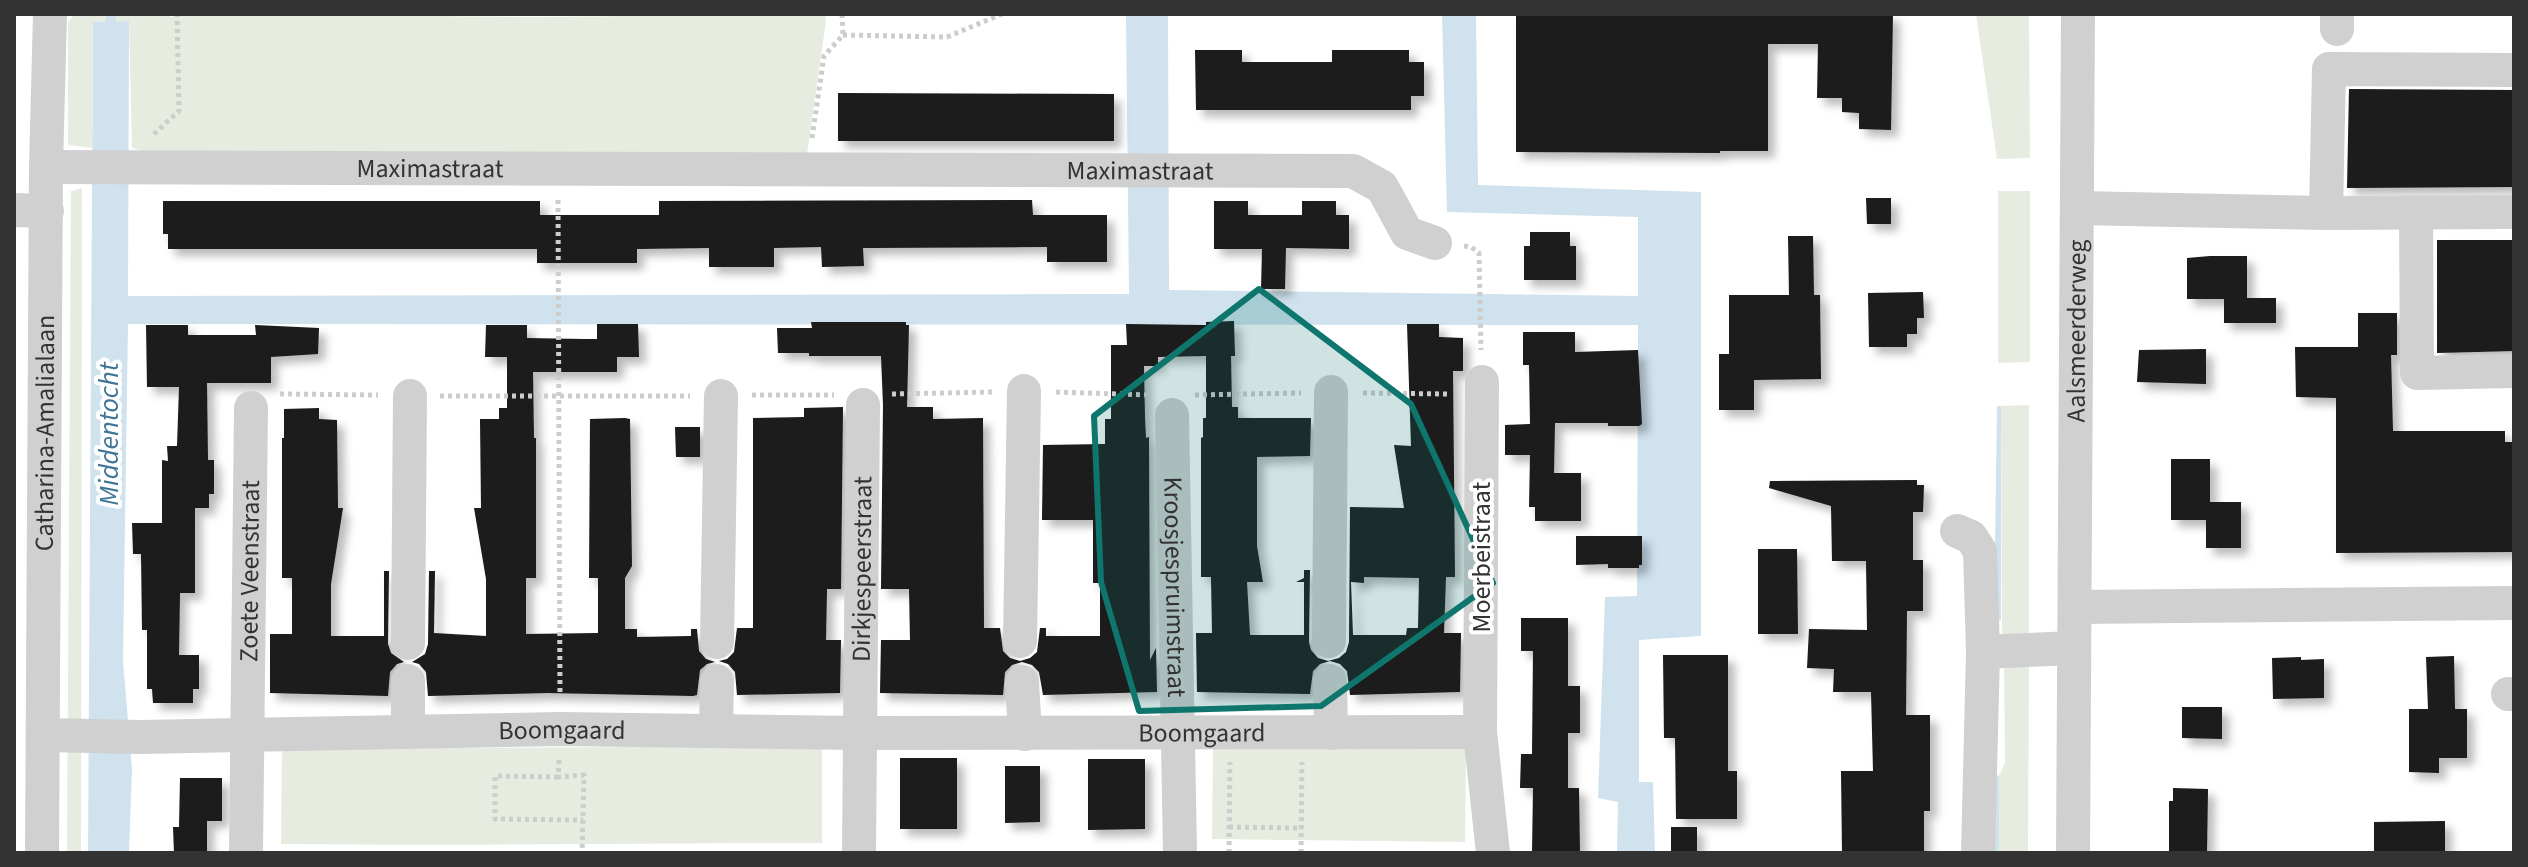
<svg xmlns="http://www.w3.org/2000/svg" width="2528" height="867" font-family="'Source Sans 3',sans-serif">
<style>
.green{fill:#e6ecdf}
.water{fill:#cfe2ee}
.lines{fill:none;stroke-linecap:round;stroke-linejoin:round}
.stream{stroke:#cfe2ee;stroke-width:10}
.building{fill:#1a1a1a;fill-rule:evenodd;filter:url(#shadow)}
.path{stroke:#cdcdcd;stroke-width:5;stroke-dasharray:4 4;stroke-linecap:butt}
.minor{stroke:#d0d0d0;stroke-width:34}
.marked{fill:#0f766e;fill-opacity:0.2;stroke:#0f766e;stroke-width:6;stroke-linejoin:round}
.labels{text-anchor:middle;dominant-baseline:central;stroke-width:8;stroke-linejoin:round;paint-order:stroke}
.street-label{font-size:26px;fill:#333;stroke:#fff}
.water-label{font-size:28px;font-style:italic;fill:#3f7597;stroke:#fff}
</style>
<defs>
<filter id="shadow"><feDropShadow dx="7" dy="7" stdDeviation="4" flood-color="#0004"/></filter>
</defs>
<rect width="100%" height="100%" fill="#fff"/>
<g class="green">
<path d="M75,14H170V17L207,14L533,17L825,14L826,21L807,154L160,156L132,148L129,21L93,22L92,148L68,145V22Z"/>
<path d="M1976,14H2029L2030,158L1997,159Z"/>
<path d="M82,188L81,853H67L71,191Z"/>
<path d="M1998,191H2030V362L1998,363Z"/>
<path d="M2029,405V640L2002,636L2001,406Z"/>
<path d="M2029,657L2028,853H1999V776L2005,763L2004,662Z"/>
<path d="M282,745L481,748L822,746V843C642,843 461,846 281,844Z"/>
<path d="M1213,747L1466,749L1465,842L1212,839Z"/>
</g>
<g class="water">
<path d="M1126,14H1168L1169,290L1638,296V217L1447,212L1442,14H1476L1478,185L1701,192V636L1639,640V782H1653L1655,853H1617L1618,802L1598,798L1605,597L1637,596L1638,325L128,324L123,660L132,769L129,853H88L93,22L129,21L128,296L1129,294Z"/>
<path d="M1997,406H2001V620L1994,619Z"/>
<path d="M1995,775L1999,776V853H1994Z"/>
</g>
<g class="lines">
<path class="stream" d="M110,35L111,14"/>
</g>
<g class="building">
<path d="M1516,14H1893L1891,130L1859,129V113L1842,112V98H1817L1818,44H1768V151H1720V153L1516,152Z"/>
<path d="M1195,50H1242V62H1332V50H1409V62H1424V96H1411V110H1196Z"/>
<path d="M2349,89L2514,90V187L2347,188Z"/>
<path d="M838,93L1114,94V141H838Z"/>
<path d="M1866,198H1891V224H1867Z"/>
<path d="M1032,200L1033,215H1107V262H1047V247L863,248L864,266L822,267L821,247L774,248V267H709V248L637,249V263H537V249H168V234H163V201H540V215H659V201Z"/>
<path d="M1214,201H1248V215H1302V201H1336V215H1349V249L1286,248L1285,289H1261L1262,249H1214Z"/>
<path d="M1530,232H1570V246H1576V280H1524V246H1530Z"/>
<path d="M1788,236H1813L1814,295H1820L1821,379L1754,380V410H1719V354H1729V295H1789Z"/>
<path d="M2437,240H2514V351L2437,353Z"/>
<path d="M2210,256H2247V298H2276V323H2224V299H2187V258Z"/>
<path d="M1923,292L1924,318H1917V334H1907V347H1869L1868,293Z"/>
<path d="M2358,313H2397V355H2391L2393,431H2505V442H2514V552L2336,553V398L2296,397L2295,347H2358Z"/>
<path d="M1234,321L1235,356H1231L1232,407H1238V418H1311L1310,456L1257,457V546L1263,582H1247L1250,635H1304V582H1296L1304,578V570H1310L1309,642L1311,650L1318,658L1328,661L1339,658L1346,652L1349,642L1350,507L1404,508L1394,445L1411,446L1407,324H1439V337L1463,338V371H1453L1455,577H1446L1444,633H1461L1460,692L1350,695L1347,671L1340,664L1330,661L1320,664L1313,671L1310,694L1197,692L1196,633H1212L1211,577H1201V438L1203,437V418H1206V356L1158,357V366H1144L1145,418L1146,438L1149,437L1150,660L1156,648L1157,692L1043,695L1039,672L1032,665L1022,662L1012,665L1005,672L1003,695L880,693L881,640H910L909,589H881L883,405L881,356H809V353H778L777,328H812L811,322H906V325H909L907,407H933V419L983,418L984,628H1000L1003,651L1010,658L1020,661L1030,658L1037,652L1040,628H1046V636H1100V583H1093V520H1042L1043,445L1105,444V419H1111V345H1127L1126,324L1206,325V322ZM1364,577L1419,578L1418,628H1407L1406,635H1353L1351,582L1364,583Z"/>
<path d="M597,324H638L639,357H617V372H533L534,438H536V578H526V634L598,633V578H589L590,419L625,418L630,419L632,566L625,578V629H637V637L691,636V629H697L699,651L706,659L715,662L707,664L700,670L697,695L693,696L548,693L428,696L426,672L419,664L412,662L425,654L428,644L429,571H435L434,633L486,636V579L474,508H481L480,419H499V408H507V357H485L486,325H527V338L583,339H597Z"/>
<path d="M146,325H188V335H256L255,325L319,328L318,354L271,357V383H207L208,460H214V494H209V508H195V593H180L179,655H199V689H193V703H153L152,689H147V630H142L141,554H133L132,523H162V460L168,461L167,446H177L179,387H147Z"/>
<path d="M1523,332H1575V352L1638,350L1642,424L1639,426H1608V423H1555L1554,473H1581V521H1535V507H1529L1530,455H1505V425L1530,424L1529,365H1523Z"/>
<path d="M2206,349V384L2137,382L2139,350Z"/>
<path d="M843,407L841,589H827L826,640H841L840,693L737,695L735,672L728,664L719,661L727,659L734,652L737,628H753V418L804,417V408Z"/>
<path d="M319,408V419L337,420L338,508H343L331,584V636H384V571H389L388,644L391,653L404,662L397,664L390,672L388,696L270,693V634H292V578H282V438H284V409Z"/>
<path d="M675,427H700V457H676Z"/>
<path d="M2171,459H2210V502H2241V548H2206V520H2171Z"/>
<path d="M1917,480V485H1924L1923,512H1913V560H1923V611H1907L1906,715H1930V811H1924V853H1842L1841,771H1873L1871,692H1833L1834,669L1807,668L1809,629L1867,630L1866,561H1832L1831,506L1769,488L1770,481Z"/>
<path d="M1576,536H1642V565H1639V568H1608V564L1576,565Z"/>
<path d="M1758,549H1797L1798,634H1758Z"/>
<path d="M1521,618H1568V686H1580V733H1568V788H1579L1580,853H1532L1533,788H1520L1521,754H1532L1533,651H1521Z"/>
<path d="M1663,655H1728V771H1737V819H1676L1675,738H1664Z"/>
<path d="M2454,656L2455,709H2467V758H2439V773L2409,772V709H2428L2426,657Z"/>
<path d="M2301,657V660L2324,659V698L2273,699L2272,658Z"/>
<path d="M2182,707H2222V739L2182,738Z"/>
<rect x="900" y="758" width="57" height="71"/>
<path d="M1088,759H1145V829L1088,830Z"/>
<path d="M1005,766H1040V822L1005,823Z"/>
<path d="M180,778H222V821H207V853H174L173,827H179Z"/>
<path d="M2173,788L2208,789L2207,853H2169V801H2173Z"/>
<path d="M2445,821V853H2374V822Z"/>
<rect x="1671" y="827" width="26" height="26"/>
</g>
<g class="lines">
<g class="path">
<path d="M842,14L843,35"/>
<path d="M843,35L947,37L1002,14"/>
<path d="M154,134L179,111L177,14"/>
<path d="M812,138L824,56L843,35"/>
<path d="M558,200L560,698"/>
<path d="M1464,246L1471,247L1479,253L1481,350"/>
<path d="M1056,392L1150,395"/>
<path d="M1363,393L1449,394"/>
<path d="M280,394L378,395"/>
<path d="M892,394L994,392"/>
<path d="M752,395H834"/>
<path d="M1195,395L1301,393"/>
<path d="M440,396H690"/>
<path d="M559,760L558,777L584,775L582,853"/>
<path d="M558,777L495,776V819L583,820"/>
<path d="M1229,827L1302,828"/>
<path d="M1229,853L1230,762"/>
<path d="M1301,853L1302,762"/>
</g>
<g class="minor">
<path d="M2337,29V14"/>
<path id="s1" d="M46,167L1353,171L1382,187L1407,233L1435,243"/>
<path d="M2077,208L2326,213L2514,212"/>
<path d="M14,210L47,211"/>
<path d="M2326,213L2329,69L2514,70"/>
<path d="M2416,213L2417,373L2514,371"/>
<path d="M1482,382L1480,732L1493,853"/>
<path id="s2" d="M1172,415L1180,853"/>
<path d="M1957,531L1971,537L1980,551L1983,652"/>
<path d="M2075,607L2514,603"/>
<path d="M1020,641L1024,391"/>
<path d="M1329,641L1331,392"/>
<path d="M717,642L721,396"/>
<path d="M408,643L410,396"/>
<path d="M408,681V732"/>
<path d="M1330,681L1331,733"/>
<path d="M1022,682L1025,734"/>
<path d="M2508,694H2514"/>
<path d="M716,731L717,681"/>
<path id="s3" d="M44,735L141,737L560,729L859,733L1480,732"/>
<path id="s4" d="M42,853L46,167L50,14"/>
<path id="s5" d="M246,853L251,408"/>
<path id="s6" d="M859,853L863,405"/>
<path d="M1978,853L1983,652L2074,648"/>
<path id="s7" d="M2073,853L2078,14"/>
</g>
</g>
<path class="marked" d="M1259,289L1411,404L1493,583L1321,706L1139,711L1101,582L1094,416Z"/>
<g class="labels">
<g class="street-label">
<text stroke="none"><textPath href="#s1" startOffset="384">Maximastraat</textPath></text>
<text stroke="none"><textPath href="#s1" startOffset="1094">Maximastraat</textPath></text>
<text stroke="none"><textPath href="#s7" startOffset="522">Aalsmeerderweg</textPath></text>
<text stroke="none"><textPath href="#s4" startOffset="420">Catharina-Amalialaan</textPath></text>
<text transform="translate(1481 557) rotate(-90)">Moerbeistraat</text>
<text stroke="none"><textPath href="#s6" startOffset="284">Dirkjespeerstraat</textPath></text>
<text stroke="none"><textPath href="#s5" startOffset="282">Zoete Veenstraat</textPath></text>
<text stroke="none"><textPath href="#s2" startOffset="172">Kroosjespruimstraat</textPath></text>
<text stroke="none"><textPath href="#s3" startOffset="518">Boomgaard</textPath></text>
<text stroke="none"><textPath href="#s3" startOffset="1158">Boomgaard</textPath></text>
</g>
<g class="water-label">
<text transform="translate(109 434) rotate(-90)">Middentocht</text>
</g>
</g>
<rect width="2528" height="867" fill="none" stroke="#333333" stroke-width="32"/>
</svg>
